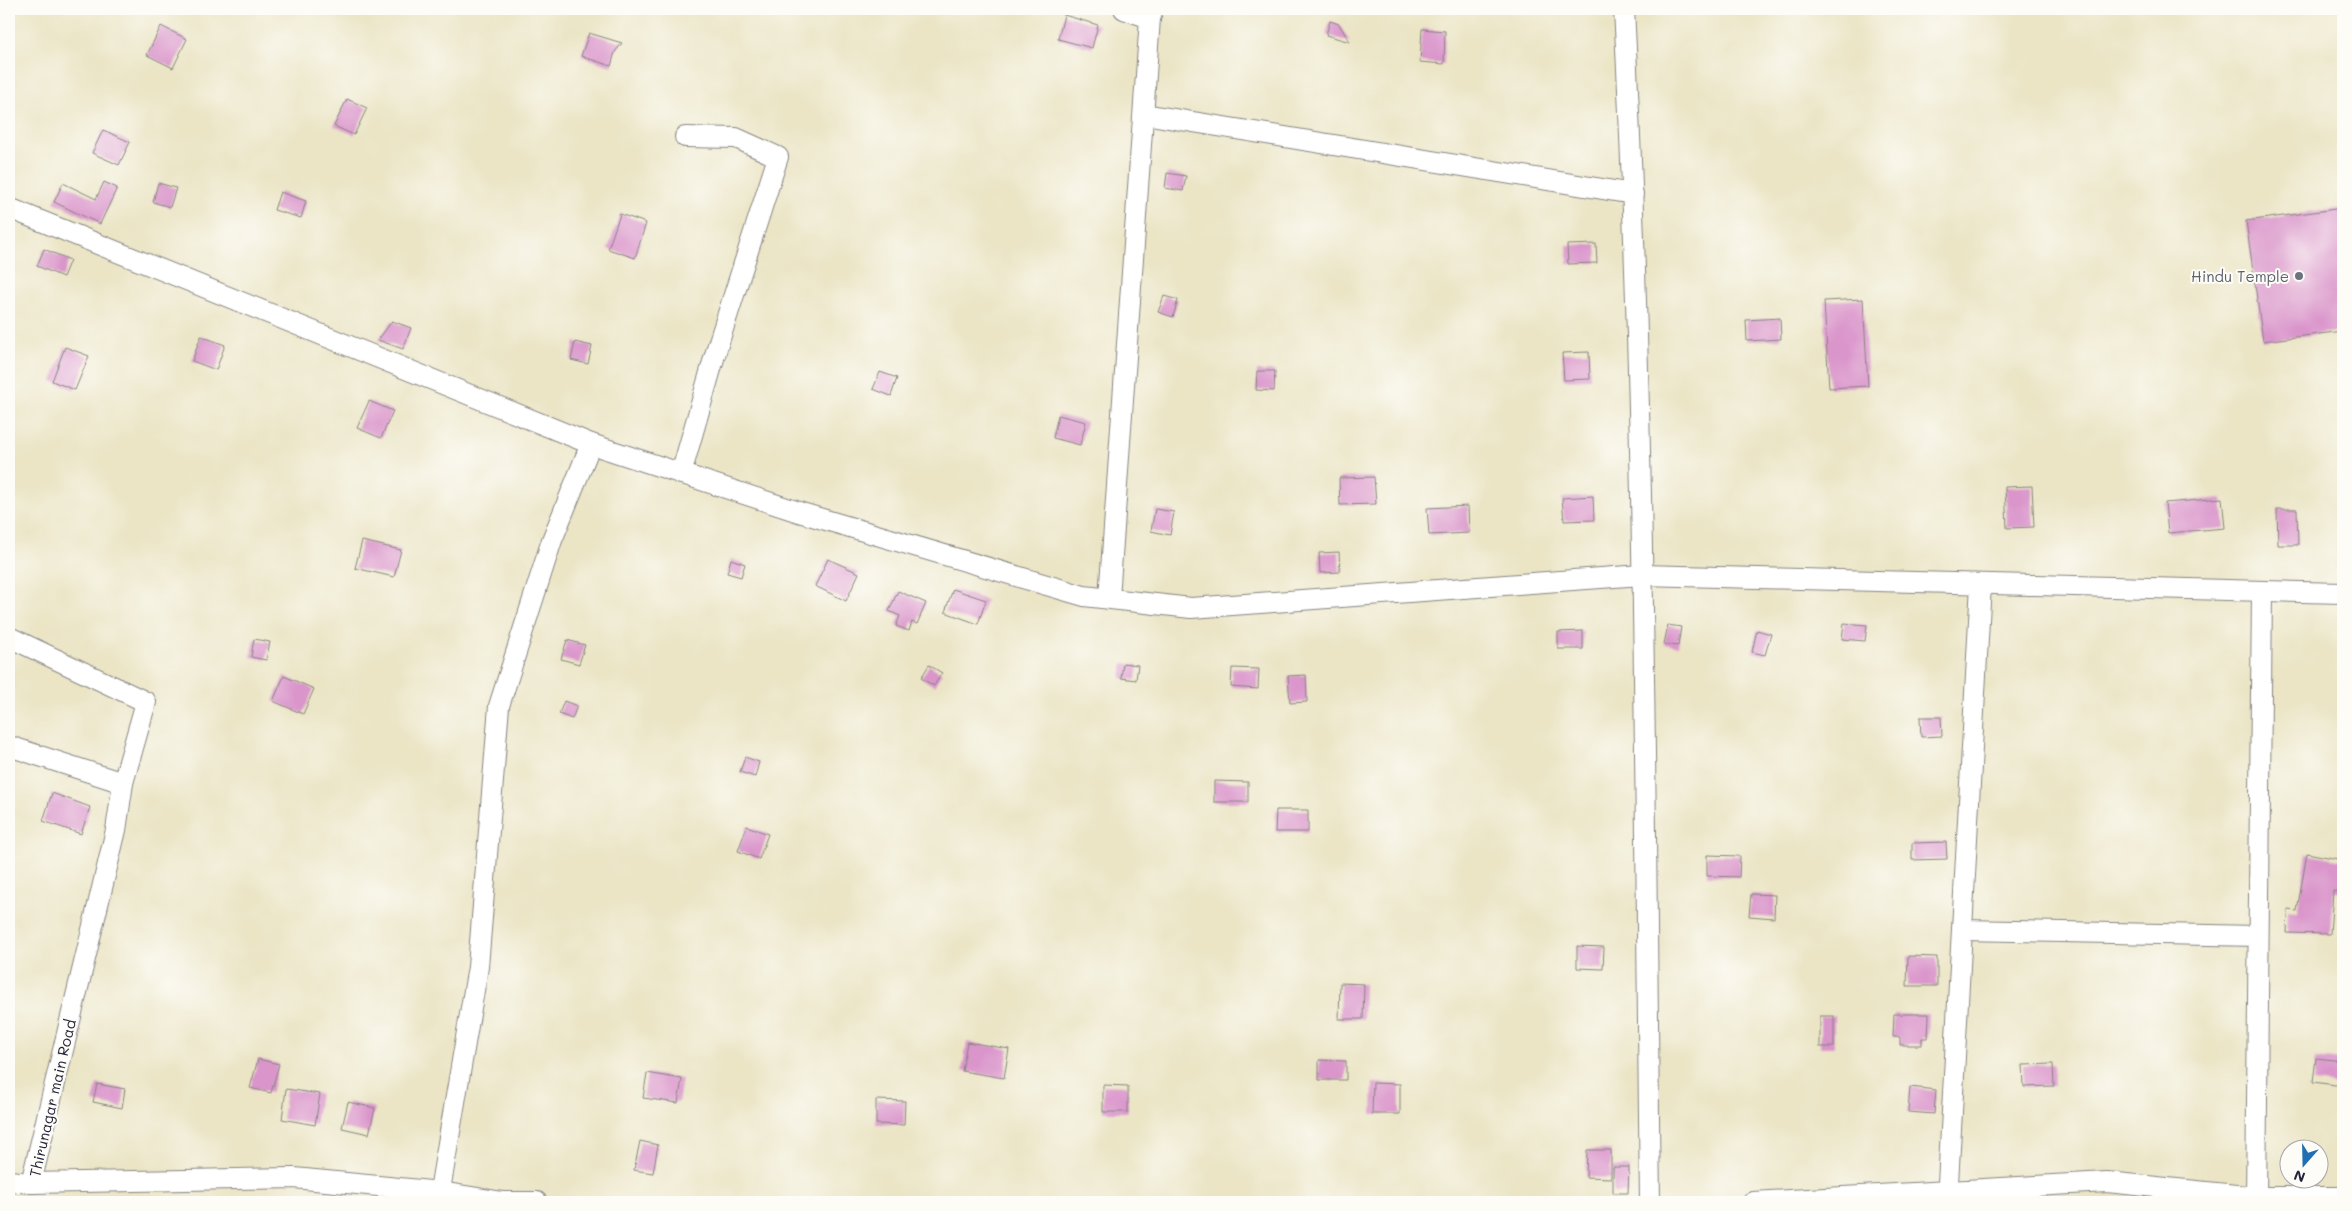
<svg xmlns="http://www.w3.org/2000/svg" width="2352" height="1211" font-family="Mali,sans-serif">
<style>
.building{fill:#da95cb}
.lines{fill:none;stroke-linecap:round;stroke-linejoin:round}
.street-casing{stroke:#868480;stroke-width:22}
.street{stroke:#fff;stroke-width:20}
.worship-dot{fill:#6b7280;stroke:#fdfcf7;stroke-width:2}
.labels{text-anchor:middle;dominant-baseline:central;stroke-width:4;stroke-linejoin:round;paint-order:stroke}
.worship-label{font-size:15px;fill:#5b616d;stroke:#fdfcf7;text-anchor:end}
.street-label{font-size:15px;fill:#22223b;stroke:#fdfcf7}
</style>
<rect width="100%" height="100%" fill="#fdfcf7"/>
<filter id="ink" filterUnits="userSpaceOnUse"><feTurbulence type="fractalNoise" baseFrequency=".02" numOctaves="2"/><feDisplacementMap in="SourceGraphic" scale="10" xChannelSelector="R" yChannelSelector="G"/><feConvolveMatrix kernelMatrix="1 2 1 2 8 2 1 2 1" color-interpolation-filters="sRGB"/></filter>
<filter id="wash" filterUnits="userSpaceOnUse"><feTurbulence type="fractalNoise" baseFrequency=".0096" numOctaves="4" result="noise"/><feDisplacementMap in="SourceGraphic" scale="20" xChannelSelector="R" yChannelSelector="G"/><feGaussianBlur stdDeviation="1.12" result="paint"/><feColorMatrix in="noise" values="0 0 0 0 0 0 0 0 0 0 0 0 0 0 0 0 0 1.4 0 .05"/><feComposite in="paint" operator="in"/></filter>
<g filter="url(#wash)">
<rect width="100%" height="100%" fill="#ebe5c6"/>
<g id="blocks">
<g class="building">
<path d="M1064,15L1098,25L1092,48L1058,39Z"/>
<path d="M1330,21L1339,24L1350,42L1326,35Z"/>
<path d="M161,26L187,39L173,68L147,55Z"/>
<path d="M1422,29L1445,31L1444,64L1420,62Z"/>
<path d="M589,33L622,43L615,52L611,66L581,56Z"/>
<path d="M347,99L367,108L354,135L334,126Z"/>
<path d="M103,130L130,142L119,165L92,153Z"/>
<path d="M1167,173L1186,176L1183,191L1165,188Z"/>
<path d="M104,182L117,188L100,224L54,202L63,183L96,199Z"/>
<path d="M158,183L176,188L170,207L153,202Z"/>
<path d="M280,192L306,201L301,218L274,210Z"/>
<path d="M2343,208V331L2263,341L2246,221Z"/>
<path d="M620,214L646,223L635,258L608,249Z"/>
<path d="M1596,244L1597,263L1568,264L1567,245Z"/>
<path d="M44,249L70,260L63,277L37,266Z"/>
<path d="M1164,296L1178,300L1173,317L1158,312Z"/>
<path d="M1863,299L1868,386L1829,388L1824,301Z"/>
<path d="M1780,318L1781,339L1747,341L1746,320Z"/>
<path d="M392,321L411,328L403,349L378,340Z"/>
<path d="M201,336L225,345L216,370L192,361Z"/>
<path d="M575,342L592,346L588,364L571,360Z"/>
<path d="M65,347L89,356L75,390L52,381Z"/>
<path d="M1589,352L1590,379L1564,380L1562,353Z"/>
<path d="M1257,371H1275L1274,391L1256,390Z"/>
<path d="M880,372L897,378L891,396L873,389Z"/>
<path d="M369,401L393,411L381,438L357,428Z"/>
<path d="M1058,415L1086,422L1080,445L1053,438Z"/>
<path d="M1374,477L1376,504L1340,505L1339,478Z"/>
<path d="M2032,486L2034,527L2007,528L2005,487Z"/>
<path d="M1593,496L1594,520L1564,521L1562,498Z"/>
<path d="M2222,498L2225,528L2168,533L2165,503Z"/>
<path d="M1468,506L1469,533L1429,535L1427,508Z"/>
<path d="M1155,509L1174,512L1170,535L1151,531Z"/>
<path d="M2277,509H2297L2298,545H2278Z"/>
<path d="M362,541L401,550L394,577L355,568Z"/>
<path d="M1339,552L1340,572L1320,573L1319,553Z"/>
<path d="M731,559L745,564L741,577L727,573Z"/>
<path d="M828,559L859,573L846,601L815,586Z"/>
<path d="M953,589L986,600L978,624L945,612Z"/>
<path d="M898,591L926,603L917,624L912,622L909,631L896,626L900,616L889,611Z"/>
<path d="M1844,623L1867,625L1865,641L1842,639Z"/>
<path d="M1668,625L1681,627L1678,646L1664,644Z"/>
<path d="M1757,630L1771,634L1765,655L1752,652Z"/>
<path d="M1583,631V649H1558V632Z"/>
<path d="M254,639L270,642L266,660L251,657Z"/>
<path d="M567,640L585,645L579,664L561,659Z"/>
<path d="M1123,663L1138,665L1136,680L1121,678Z"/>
<path d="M929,665L942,673L934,686L921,678Z"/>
<path d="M1232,668L1259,669L1258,689L1231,687Z"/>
<path d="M1306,675L1307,702L1290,703L1288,676Z"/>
<path d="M284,676L314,689L303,714L273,701Z"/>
<path d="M564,701L577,706L572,719L559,714Z"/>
<path d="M1920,717H1941L1942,736L1921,737Z"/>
<path d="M745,757L759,762L755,777L740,772Z"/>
<path d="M1214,781L1248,782V802H1214Z"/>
<path d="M52,793L90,807L81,834L43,821Z"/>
<path d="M1276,810H1308V832H1275Z"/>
<path d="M747,826L768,834L759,859L738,851Z"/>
<path d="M1946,842L1947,859L1912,860V843Z"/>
<path d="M2307,853L2343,860V892L2333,891L2330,934L2287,933L2288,910L2297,911Z"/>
<path d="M1707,855L1740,856L1739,877L1707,876Z"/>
<path d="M1751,894L1775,895L1774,918L1749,916Z"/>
<path d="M1577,946L1604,947L1603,969L1577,968Z"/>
<path d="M1908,956L1937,957V986H1907Z"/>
<path d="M1340,983L1364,984L1363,1019H1339Z"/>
<path d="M1894,1014H1929L1928,1038H1922V1045H1900V1037H1893Z"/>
<rect x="1820" y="1016" width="14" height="31"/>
<path d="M967,1042L1009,1049L1004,1078L962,1071Z"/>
<path d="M2316,1058L2343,1061V1086L2313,1082Z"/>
<path d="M258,1059L279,1064L271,1093L250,1088Z"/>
<path d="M1319,1060L1346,1061V1080H1319Z"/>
<path d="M2053,1064L2054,1086L2024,1087L2023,1065Z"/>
<path d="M647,1073L682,1079L678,1103L643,1098Z"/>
<path d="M1373,1083L1400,1084V1114H1372Z"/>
<path d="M97,1084L125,1089L122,1108L93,1102Z"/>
<path d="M1103,1085L1128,1086V1112H1103Z"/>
<path d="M1910,1087L1936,1090L1934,1114L1908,1112Z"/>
<path d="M286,1089L320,1094L315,1125L282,1119Z"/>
<path d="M876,1100L905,1101L904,1125L876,1124Z"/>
<path d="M348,1102L375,1108L369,1134L342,1128Z"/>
<path d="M640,1141L658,1145L653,1173L634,1170Z"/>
<path d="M1587,1150H1611V1178L1586,1177Z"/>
<path d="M1613,1167H1629L1628,1193H1613Z"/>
</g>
</g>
</g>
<g filter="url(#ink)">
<use href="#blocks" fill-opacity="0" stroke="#868480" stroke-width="1"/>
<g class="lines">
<g class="street-casing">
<g id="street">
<path d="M1124,9L1150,18"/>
<path d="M1624,9C1645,406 1645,804 1650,1202"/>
<path d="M1144,114L1633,194"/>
<path d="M9,208L591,444L802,513L1084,596L1191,608L1642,575L2343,593"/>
<path d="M681,474L717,348L778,157L736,138L685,137"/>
<path d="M1109,598L1150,18L1153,9"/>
<path d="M9,637L146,702L123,783"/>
<path d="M9,746L123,783L116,830L31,1183L294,1178L441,1192L503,1202H537"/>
<path d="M1962,930L2258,936"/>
<path d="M9,1181L31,1183"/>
<path d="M438,1202L478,967L499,706L552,540L591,444"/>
<path d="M1753,1202L2107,1182L2256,1197H2343"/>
<path d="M1947,1202L1981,584"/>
<path d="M2256,1202L2262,591"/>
</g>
</g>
<use href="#street" class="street"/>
</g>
</g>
<circle class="worship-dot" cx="2299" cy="276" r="5"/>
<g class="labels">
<g class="worship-label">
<text x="2289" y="276">Hindu Temple</text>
</g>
<g class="street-label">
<text transform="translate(52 1098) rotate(-77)">Thirunagar main Road</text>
</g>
</g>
<rect width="2352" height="1211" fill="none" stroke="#fdfcf7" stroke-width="30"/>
<g transform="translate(2304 1164) rotate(200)"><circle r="24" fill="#fdfcf7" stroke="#a5a5ac"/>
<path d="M0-4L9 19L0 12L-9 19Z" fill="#1f6fb2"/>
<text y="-8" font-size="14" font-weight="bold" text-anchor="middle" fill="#22223b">N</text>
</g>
</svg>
